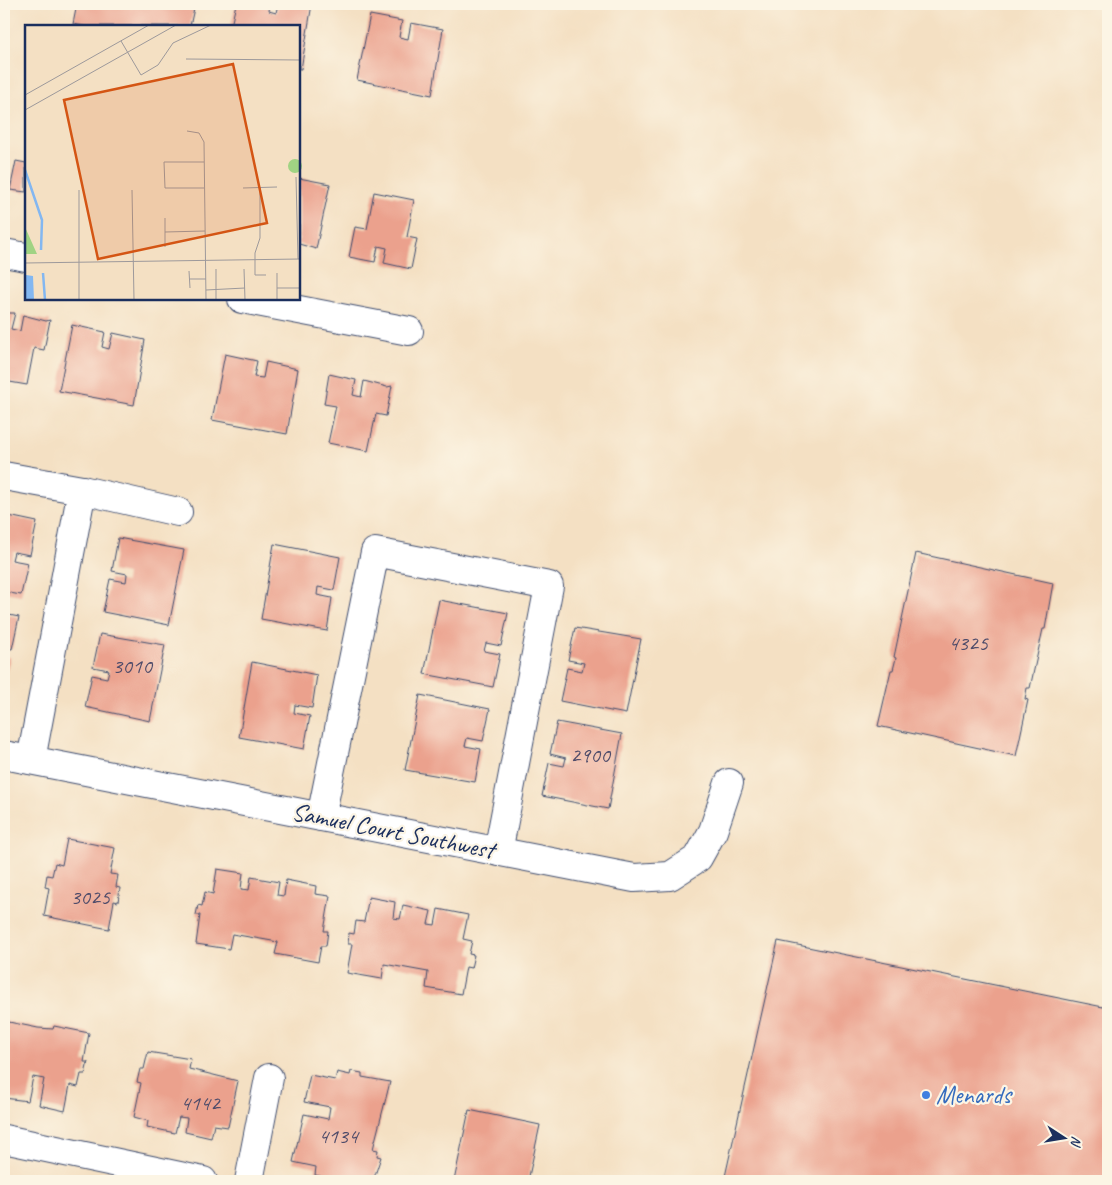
<svg xmlns="http://www.w3.org/2000/svg" width="1112" height="1185" font-family="Caveat,sans-serif">
<style>
.building{fill:#eba18d}
.lines{fill:none;stroke-linecap:round;stroke-linejoin:round}
.minor-casing{stroke:#3c4a6d;stroke-width:30}
.minor{stroke:#fff;stroke-width:28}
.shop-dot{fill:#3f7fe0;stroke:#fcf5e5;stroke-width:2}
.labels{text-anchor:middle;dominant-baseline:central;stroke-width:4.5;stroke-linejoin:round;paint-order:stroke}
.number-label{font-size:22px;fill:#4f4c6a}
.street-label{font-size:25px;fill:#1b2f5e;stroke:#fcf5e5}
.shop-label{font-size:25px;fill:#366cbe;stroke:#fcf5e5;text-anchor:start}
.inset-river{fill:none;stroke:#83b7f1;stroke-width:2.5}
.inset-road{fill:none;stroke:#9d999b;stroke-width:1}
.view{fill:#d45514;fill-opacity:0.15;stroke:#d45514;stroke-width:2.5}
.inset-edge{fill:none;stroke:#1b2f5e;stroke-width:2.5}
</style>
<rect width="100%" height="100%" fill="#fcf5e5"/>
<filter id="ink" filterUnits="userSpaceOnUse"><feTurbulence type="fractalNoise" baseFrequency=".02" numOctaves="2"/><feDisplacementMap in="SourceGraphic" scale="10" xChannelSelector="R" yChannelSelector="G"/><feConvolveMatrix kernelMatrix="1 2 1 2 8 2 1 2 1" color-interpolation-filters="sRGB"/></filter>
<filter id="wash" filterUnits="userSpaceOnUse"><feTurbulence type="fractalNoise" baseFrequency=".0096" numOctaves="4" result="noise"/><feDisplacementMap in="SourceGraphic" scale="20" xChannelSelector="R" yChannelSelector="G"/><feGaussianBlur stdDeviation="1.12" result="paint"/><feColorMatrix in="noise" values="0 0 0 0 0 0 0 0 0 0 0 0 0 0 0 0 0 1.4 0 .05"/><feComposite in="paint" operator="in"/></filter>
<g filter="url(#wash)">
<rect width="100%" height="100%" fill="#f4e0c3"/>
<g id="blocks">
<g class="building">
<path d="M77,4H195L190,26H85L73,24Z"/>
<path d="M236,4H270L269,11L276,13L278,4H312L301,69H299V26H231Z"/>
<path d="M370,15L402,21L399,37L408,39L411,23L443,29L432,95L357,80Z"/>
<path d="M16,161L26,163V192L10,190Z"/>
<path d="M299,178L330,184L316,249L299,244Z"/>
<path d="M374,192L414,200L407,237L417,239L411,269L384,263L387,248L378,246L375,262L349,257L355,227L367,229Z"/>
<path d="M4,313H15L11,329L20,331L23,315L46,321L50,320L44,350L34,348L27,385L4,381Z"/>
<path d="M72,325L105,332L102,347L109,349L113,333L145,340L134,405L59,391Z"/>
<path d="M225,354L257,361L254,377L263,378L266,362L298,369L287,434L212,420Z"/>
<path d="M329,374L356,380L353,395L361,397L364,381L387,387L392,386L386,416L376,414L368,451L328,443L336,406L324,404Z"/>
<path d="M4,515L37,522L30,555L14,552L12,560L28,563L21,595L4,592Z"/>
<path d="M118,538L184,550L169,625L103,612L110,579L126,582L127,574L112,571Z"/>
<path d="M274,544L340,557L334,590L318,587L317,595L332,598L327,631L261,619Z"/>
<path d="M916,553L1053,583L1045,629H1043L1030,688H1027L1025,699L1028,700L1016,756L878,726L891,670H893L896,658L894,657Z"/>
<path d="M439,600L508,613L501,646L486,643L484,651L500,654L493,687L424,674Z"/>
<path d="M4,614L19,617L12,649L4,648Z"/>
<path d="M575,628L641,639L626,714L560,701L567,668L582,671L584,663L568,660Z"/>
<path d="M100,634L165,645L150,721L85,707L92,675L107,678L109,670L93,667Z"/>
<path d="M4,656L10,658L5,677H4Z"/>
<path d="M252,662L317,675L312,708L295,705L294,713L310,716L304,749L239,737Z"/>
<path d="M420,695L490,709L483,741L467,738L465,746L481,749L475,782L405,770Z"/>
<path d="M557,722L622,734L608,809L542,796L549,763L564,766L566,758L550,754Z"/>
<path d="M67,839L115,848L110,874L118,875L116,887L120,888L118,902L114,901L109,929L44,916L49,888L45,887L47,875L52,876L55,863L62,865Z"/>
<path d="M4,865H7L5,878H4Z"/>
<path d="M217,869L243,873L241,889L249,890L251,877L279,882L277,895L284,896L286,880L316,886L315,894L330,896L324,931H328L326,946H321L318,962L275,954L278,942L232,934L229,949L196,944L200,915H196L198,905L202,906L205,892L213,894Z"/>
<path d="M369,897L395,902L393,918L400,919L403,905L431,911L428,924L435,925L438,909L468,915L463,939L472,941L469,954L474,955L471,968L466,967L461,994L426,988L428,972L384,964L382,979L347,973L352,944H348L349,933L354,934L356,921L364,922Z"/>
<path d="M778,941L1108,1008V1181H724Z"/>
<path d="M4,1021L38,1028L53,1029L54,1026L89,1033L84,1062H88L85,1074H81L78,1087L70,1085L65,1111L39,1105L44,1079L33,1077L28,1101L4,1098Z"/>
<path d="M148,1052L191,1059L189,1069L238,1081L228,1127L214,1125L211,1138L185,1132L187,1118L179,1117L175,1133L147,1127L148,1121L134,1117L141,1083L137,1082L140,1069H144Z"/>
<path d="M351,1071L362,1073V1077L390,1082L373,1149L378,1150L377,1156L381,1157L373,1181H327L328,1178L315,1175L316,1167L293,1162L304,1114L328,1119L330,1107L304,1102L310,1075L335,1080L337,1072L350,1075Z"/>
<path d="M469,1110L540,1125L528,1181H454Z"/>
</g>
</g>
</g>
<g filter="url(#ink)">
<use href="#blocks" fill-opacity="0" stroke="#3c4a6d" stroke-width="1"/>
<g class="lines">
<g class="minor-casing">
<g id="minor">
<path d="M4,253L26,257"/>
<path d="M242,299L409,331"/>
<path d="M4,476L82,490L178,512"/>
<path d="M4,755L634,878L670,876L698,858L713,831L729,783"/>
<path d="M31,760L82,490"/>
<path d="M321,817L375,552L549,586L498,852"/>
<path d="M4,1139L203,1181"/>
<path d="M249,1181L269,1078"/>
</g>
</g>
<use href="#minor" class="minor"/>
</g>
</g>
<circle class="shop-dot" cx="926" cy="1095" r="5"/>
<g class="labels">
<g class="number-label">
<text x="968" y="643">4325</text>
<text x="132" y="666">3010</text>
<text x="590" y="755">2900</text>
<text x="90" y="897">3025</text>
<text x="200" y="1103">4142</text>
<text x="338" y="1136">4134</text>
</g>
<g class="street-label">
<text transform="translate(393 831) rotate(11)">Samuel Court Southwest</text>
</g>
<g class="shop-label">
<text x="936" y="1095">Menards</text>
</g>
</g>
<g transform="translate(25 25)">
<rect width="275" height="275" fill="#f4e0c3"/>
<path d="M263 141a7 7 0 1 1 14 0a7 7 0 1 1-14 0ZM0,202L12,229H0Z" fill="#a0d383"/>
<path d="M1,250L8,251L9,275H1Z" fill="#83b7f1"/>
<path class="inset-river" d="M0,145L17,195L16,225M18,248L20,275"/>
<path class="inset-road" d="M96,16L116,50L133,40L148,18L186,0M161,34L275,35M0,70L124,0M0,85L151,0M162,106L174,108L179,117L181,275M179,137H139L140,163H179M271,152L273,234M235,162V213L230,228V250H241M218,163L252,162M107,165L109,275M140,193V222M140,207L180,206M0,238L275,234M191,244V275M219,244L220,275M164,246L165,263M252,248V275M165,254H181M252,263H275M181,265L220,263M54,275V165"/>
<path class="view" d="M208,39L242,198L73,234L39,75Z"/>
<rect width="275" height="275" class="inset-edge"/>
</g>
<rect width="1112" height="1185" fill="none" stroke="#fcf5e5" stroke-width="20"/>
<g transform="translate(1064 1138) rotate(102)" stroke="#fcf5e5" stroke-width="4" paint-order="stroke">
<path d="M0-4L9 19L0 12L-9 19Z" fill="#1b2f5e"/>
<text y="-8" font-size="14" font-weight="bold" text-anchor="middle" fill="#1b2f5e">N</text>
</g>
</svg>
